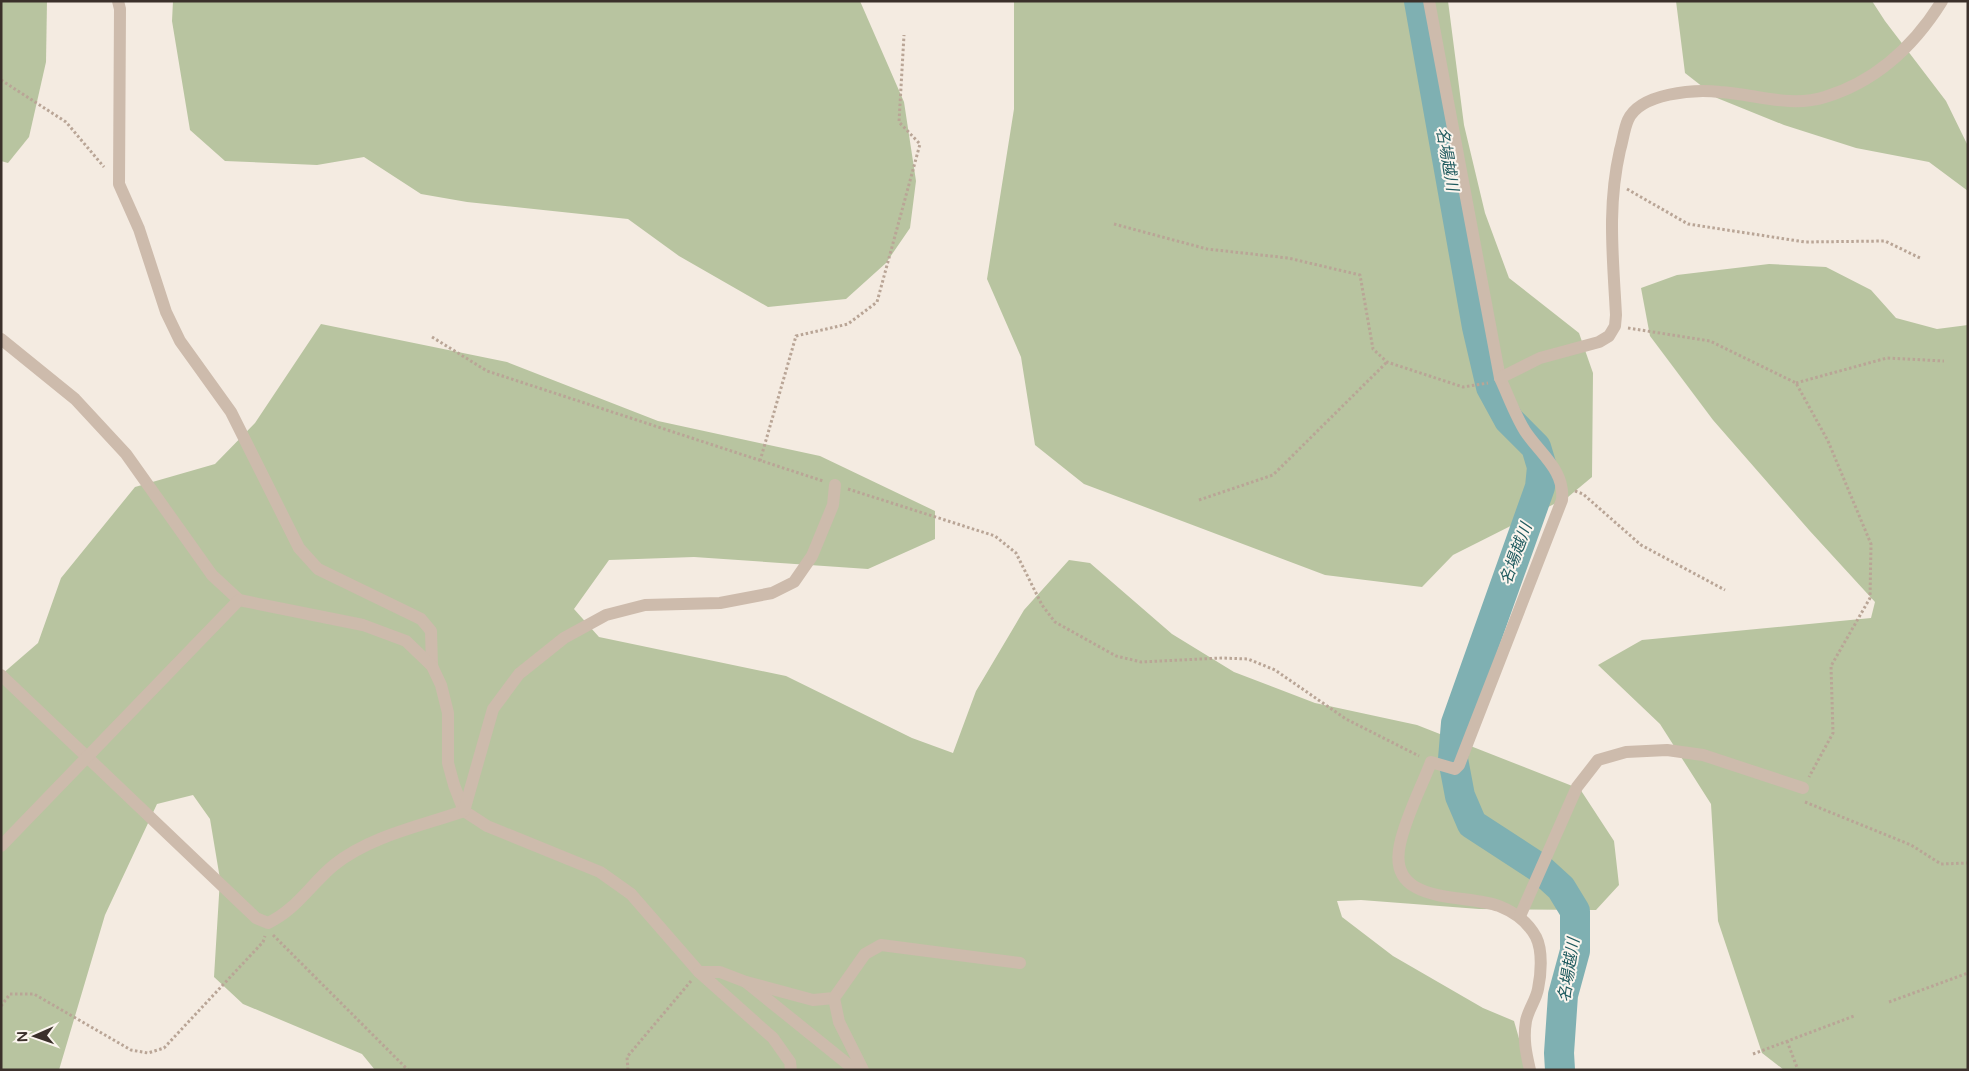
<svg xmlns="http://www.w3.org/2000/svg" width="1969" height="1071" font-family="'Varela Round','Noto Sans JP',sans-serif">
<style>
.green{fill:#b8c4a0}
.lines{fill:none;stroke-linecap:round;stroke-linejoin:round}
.river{stroke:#7fb0b2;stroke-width:30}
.path{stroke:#b9a596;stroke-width:3;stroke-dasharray:2.5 2.5;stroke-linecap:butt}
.minor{stroke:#cdbbac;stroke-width:12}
.labels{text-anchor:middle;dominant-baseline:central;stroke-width:4;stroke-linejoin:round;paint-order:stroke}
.water-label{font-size:16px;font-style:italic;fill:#1f5a5e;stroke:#fbf5ee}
</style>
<rect width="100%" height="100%" fill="#f4ebe1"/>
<g class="green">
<path d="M1,1H47L46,62L29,137L8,163L1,161Z"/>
<path d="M173,1H860L904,102L916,181L910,228L886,263L846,299L768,307L679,256L628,219L467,202L421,194L364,157L317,165L225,161L190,130L172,21Z"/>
<path d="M1014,1H1448L1464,125L1485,213L1509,278L1579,333L1593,373L1592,477L1568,497L1453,555L1422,587L1325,575L1084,484L1035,445L1021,357L987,279L1014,109Z"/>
<path d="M1676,1H1872L1885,21L1946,101L1968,146V191L1929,162L1856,148L1784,125L1717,98L1685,73Z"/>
<path d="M1769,264L1826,267L1871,290L1896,318L1937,329L1968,325V1070H1784L1762,1053L1718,921L1711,804L1660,724L1598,665L1642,640L1871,618L1875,602L1809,530L1713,420L1650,336L1641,288L1677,275Z"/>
<path d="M321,324L507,362L658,421L820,456L935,511V539L868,569L694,557L609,560L574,609L599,637L786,676L912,738L953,753L976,691L1024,610L1069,560L1090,563L1172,634L1234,672L1315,703L1417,725L1580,789L1614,841L1619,885L1596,910L1479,909L1361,900L1337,901L1342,917L1393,956L1483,1008L1514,1021L1526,1063L1524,1070H375L362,1054L243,1004L214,977L220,879L210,819L193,795L157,804L105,915L59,1070H1V675L38,643L61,578L135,487L215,464L255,423Z"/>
</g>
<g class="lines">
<path class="river" d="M1419,1L1477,327L1491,387L1509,420L1536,447L1542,467L1540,487L1456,723L1453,759L1460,796L1472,824L1538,867L1561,888L1575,911V951L1563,995L1559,1053L1560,1070"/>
<g class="path">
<path d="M1,80L66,122L104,167"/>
<path d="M1627,189L1688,224L1805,242L1885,241L1922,259"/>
<path d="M1114,224L1207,249L1288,258L1360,275L1373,349L1387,362L1463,387L1488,383"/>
<path d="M1628,328L1710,341L1796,383L1828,441L1871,544L1870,598L1831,666L1833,733L1809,777"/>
<path d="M432,337L487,371L823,481"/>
<path d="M1796,383L1887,358L1944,361"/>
<path d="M760,461L796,336L848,324L877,302L920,144L899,122L904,35"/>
<path d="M848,489L995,536L1016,553L1042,605L1055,622L1116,656L1141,662L1222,658L1248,659L1275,670L1346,719L1419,756"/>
<path d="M1575,491L1583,494L1641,545L1725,590"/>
<path d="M1199,500L1273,475L1387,362"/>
<path d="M1805,802L1911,845L1941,864L1968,863"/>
<path d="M273,935L408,1070"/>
<path d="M1889,1002L1968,973"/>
<path d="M1,1006L10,994H34L131,1050L148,1053L164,1048L263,942L265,936"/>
<path d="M1787,1041L1798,1070"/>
<path d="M1753,1054L1854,1016"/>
<path d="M628,1070L627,1057L691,981"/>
</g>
<g class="minor">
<path d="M118,1L120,9L119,184L139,229L166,312L180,341L231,412L299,548L318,569L421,619L431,631L432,666"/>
<path d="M1429,1L1500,378C1508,395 1515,415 1525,431C1540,454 1565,470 1562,500L1459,765L1455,769L1431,762C1421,788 1406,816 1400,844C1386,906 1464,893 1499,906C1514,912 1528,922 1536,937C1543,951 1541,975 1538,989C1536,1000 1528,1010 1526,1021C1523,1039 1526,1053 1530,1070"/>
<path d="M1,339L75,399L126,454L212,575L239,600L363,625L406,641L432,666L441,685L448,713V763L454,785L464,811L487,826L600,872L631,894L699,972L773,1038L790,1062L791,1070"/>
<path d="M1500,378L1540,358L1599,342L1609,336L1615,326L1616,315C1613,257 1607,207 1620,150C1623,140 1624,129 1628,120C1640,93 1694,89 1720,92C1755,94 1790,108 1825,97C1877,81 1914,46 1942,1"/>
<path d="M1,675L256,918L268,923C296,910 311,884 334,865C370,836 421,826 464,811"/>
<path d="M464,811L493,709L519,674L564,638L606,615L645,605L720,603L772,593L794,582L812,556L833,505L835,485"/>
<path d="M1,846L239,600"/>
<path d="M1520,916L1577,787L1598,760L1626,752L1667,750L1703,755L1803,788"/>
<path d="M699,972H720L746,982L855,1070"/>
<path d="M746,982L813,1000L834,998L865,954L881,945L1020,963"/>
<path d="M834,998L839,1022L863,1070"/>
</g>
</g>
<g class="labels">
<g class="water-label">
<text transform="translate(1447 159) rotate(80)">名場越川</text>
<text transform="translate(1516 554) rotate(-70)">名場越川</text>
<text transform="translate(1569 970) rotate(-81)">名場越川</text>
</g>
</g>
<rect width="1969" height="1071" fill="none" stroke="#3b302b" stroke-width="5"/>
<g transform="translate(35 1036) rotate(268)" stroke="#fbf5ee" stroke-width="4" paint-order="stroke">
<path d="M0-4L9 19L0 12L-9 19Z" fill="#3b302b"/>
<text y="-8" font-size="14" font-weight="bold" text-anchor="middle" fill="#3b302b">N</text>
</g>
</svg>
